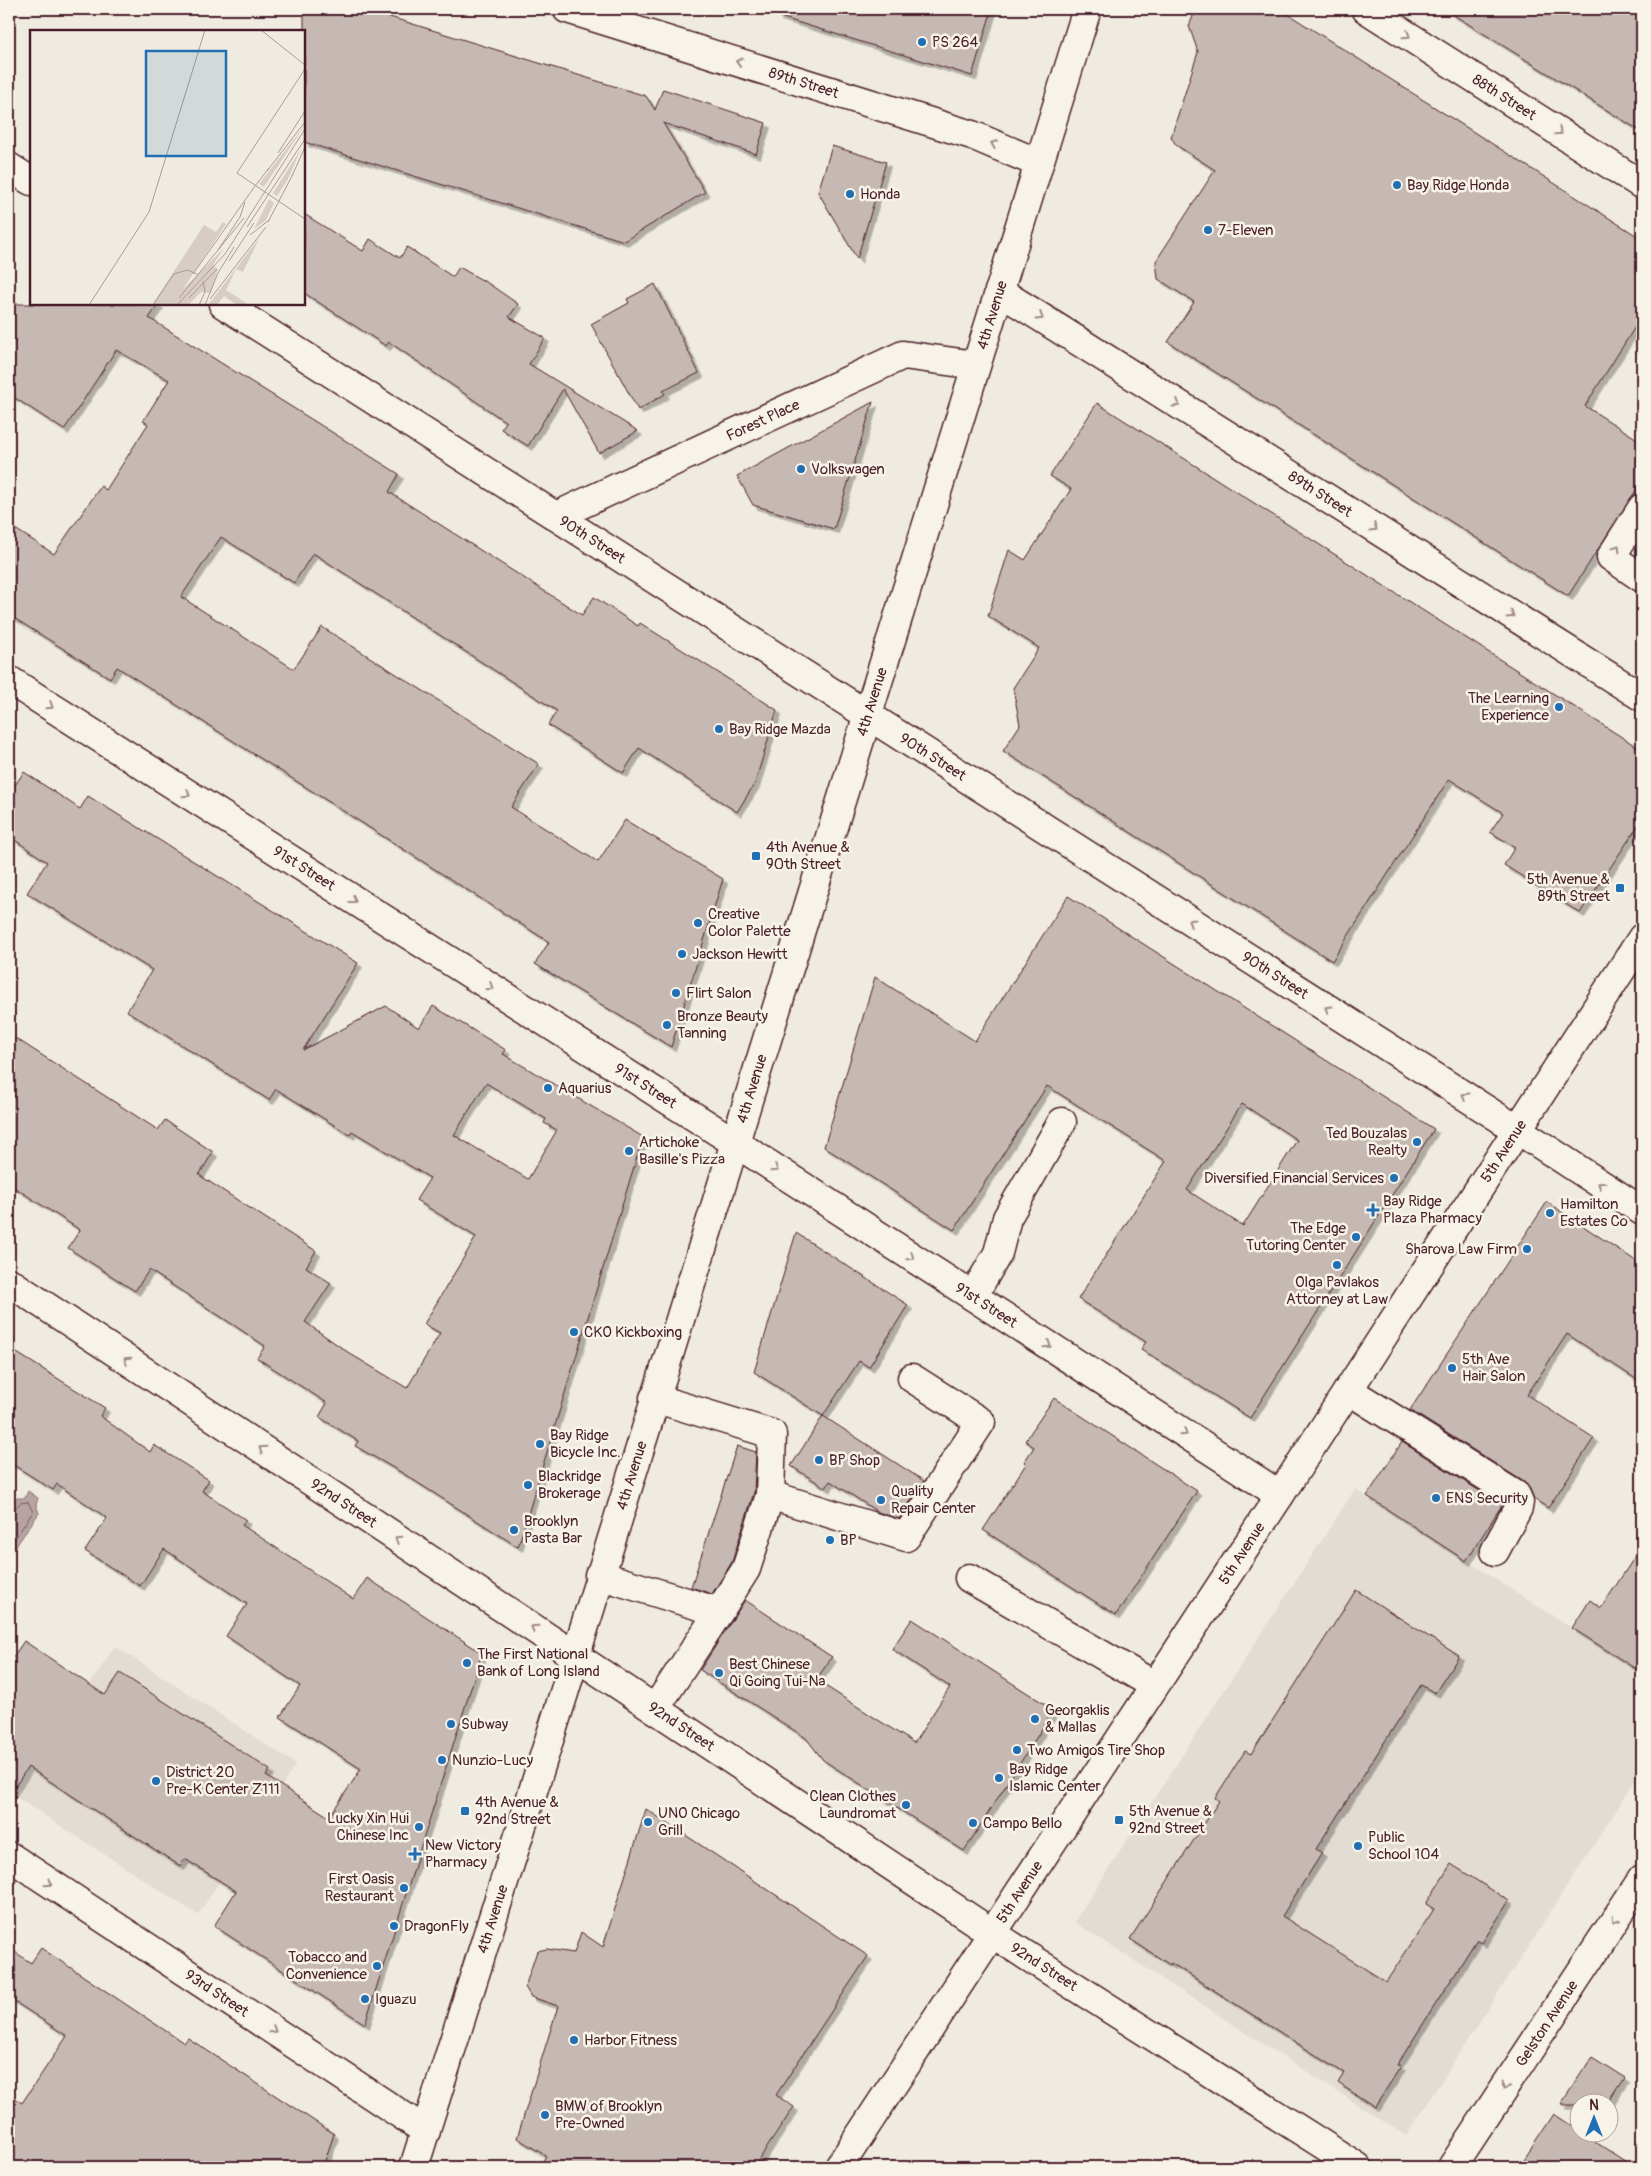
<svg xmlns="http://www.w3.org/2000/svg" width="1651" height="2176" font-family="Pangolin,sans-serif">
<style>
.built{fill:#e3dcd2}
.water{fill:#b7a4a2;stroke:#8b6f72}
.lines{fill:none;stroke-linecap:round;stroke-linejoin:round}
.shore{stroke:#76545b;stroke-width:1}
.building{fill:#c6b8b3;stroke:#4a1f2b;fill-rule:evenodd;filter:url(#shadow)}
.minor-casing{stroke:#4a1f2b;stroke-width:31}
.major-casing{stroke:#4a1f2b;stroke-width:31}
.minor{stroke:#f7f3e8;stroke-width:28}
.major{stroke:#f7f3e8;stroke-width:28}
.oneway{stroke:#a0898a}
.poi-dot{fill:#1f6fb2;stroke:#f7f3e8;stroke-width:2}
.labels{text-anchor:middle;dominant-baseline:central;stroke-width:5;stroke-linejoin:round;paint-order:stroke}
.poi-label{font-size:15px;fill:#4a1f2b;stroke:#f7f3e8;text-anchor:start}
.street-label{font-size:15px;fill:#4a1f2b;stroke:#f7f3e8}
.inset-road{fill:none;stroke:#ae9998;stroke-width:1}
.view{fill:#1f6fb2;fill-opacity:0.15;stroke:#1f6fb2;stroke-width:2.5}
.inset-edge{fill:none;stroke:#4a1f2b;stroke-width:2.5}
</style>
<defs>
<filter id="shadow"><feDropShadow dx="4.5" dy="4.5" stdDeviation="0" flood-color="#0004"/></filter>
</defs>
<rect width="100%" height="100%" fill="#f0ebe0"/>
<filter id="ink" filterUnits="userSpaceOnUse"><feTurbulence type="fractalNoise" baseFrequency=".02" numOctaves="2"/><feDisplacementMap in="SourceGraphic" scale="10" xChannelSelector="R" yChannelSelector="G"/><feConvolveMatrix kernelMatrix="1 2 1 2 8 2 1 2 1" color-interpolation-filters="sRGB"/></filter>
<g filter="url(#ink)">
<g class="built">
<path d="M1355,1489L1642,1673V1770L1406,2136L1074,1922Z"/>
<path d="M115,1646L296,1764L198,1915L16,1797Z"/>
</g>
<path class="water" d="M28,1491L38,1498L36,1505L39,1513L16,1546L9,1548V1509L17,1498H25Z"/>
<g class="lines">
<path class="shore" d="M9,1511L14,1510L20,1503L28,1502L33,1512L13,1541L9,1543"/>
</g>
<g class="building">
<path d="M304,9H364L646,96L655,110L663,89L766,123L756,154L663,123L705,192L624,241L304,142Z"/>
<path d="M778,9H992L972,76L777,16Z"/>
<path d="M1204,9H1280L1642,239V316L1585,406L1642,442V481L1568,596L1168,342L1194,302L1158,279L1156,261L1215,170L1176,145L1171,137L1198,52L1189,26L1193,16Z"/>
<path d="M1444,9H1642V132Z"/>
<path d="M832,146L886,162L857,259L818,192Z"/>
<path d="M304,214L363,251L370,239L400,258L407,247L453,277L459,267L489,284L518,304L509,317L545,338L529,364L638,431L599,453L563,389L528,446L501,429L506,422L389,342L386,346L304,293Z"/>
<path d="M655,284L699,373L663,391L665,394L638,410L591,324L629,303L627,299Z"/>
<path d="M9,304H159L149,318L399,474L389,492L582,615L594,597L638,626L640,623L777,710L755,783L737,812L639,748L623,773L548,725L557,711L313,553L294,583L221,537L181,597L294,669L322,627L539,764L511,807L598,862L625,820L723,879L671,1047L535,964L549,942L117,667L110,678L9,615V525L54,554L101,486L106,490L148,424L143,421L169,380L116,350L64,430L9,394Z"/>
<path d="M873,402L834,529L753,505L737,476Z"/>
<path d="M1097,403L1642,750V820L1580,913L1504,865L1515,847L1490,832L1503,813L1449,779L1332,961L1003,751L1020,725L1013,688L1039,648L988,616L1009,550L1025,560L1071,489L1050,476Z"/>
<path d="M24,772L80,809L88,796L358,963L303,1050L386,1006L419,1028L433,1006L506,1050L503,1054L643,1137L518,1547L404,1474L355,1446L358,1441L319,1417L327,1403L257,1358L265,1346L232,1324L149,1270L135,1291L68,1248L80,1230L9,1184V1034L158,1130L165,1120L213,1152L199,1175L316,1251L306,1267L331,1283L305,1322L352,1355L407,1388L440,1333L424,1324L476,1237L416,1200L430,1178L352,1131L350,1135L276,1089L269,1100L127,1011L152,970L27,893L47,862L9,836V794ZM486,1083L546,1119L544,1123L557,1130L528,1179L454,1135Z"/>
<path d="M1068,896L1434,1129L1250,1418L1141,1349L1146,1342L1078,1299L1166,1161L1047,1086L954,1230L824,1147L875,977L975,1041ZM1242,1104L1297,1140L1243,1226L1187,1190Z"/>
<path d="M1547,1202L1642,1265V1383L1567,1334L1527,1395L1594,1438L1548,1508L1534,1499L1530,1489L1524,1482L1410,1410Z"/>
<path d="M796,1233L908,1305L869,1367L859,1361L823,1416L754,1372Z"/>
<path d="M9,1348L105,1408L100,1416L150,1452L154,1445L209,1480L202,1491L246,1520L242,1525L353,1599L367,1578L482,1653L365,2024L214,1926L236,1891L185,1859L180,1866L28,1767L9,1796V1663L24,1641L105,1695L120,1673L270,1770L266,1776L329,1817L361,1769L280,1717L300,1686L226,1636L247,1604L164,1549L140,1586L85,1551L107,1518L57,1484L53,1490L9,1462Z"/>
<path d="M1054,1398L1197,1491L1116,1615L983,1530L1026,1464L1024,1462L1034,1447L1025,1441Z"/>
<path d="M823,1416L924,1481L899,1519L878,1512L830,1481L826,1488L791,1466Z"/>
<path d="M1402,1442L1502,1505L1466,1561L1367,1496Z"/>
<path d="M737,1446L756,1452L754,1492L732,1562L712,1594L691,1587Z"/>
<path d="M1642,1546V1673L1572,1628L1590,1600L1601,1608Z"/>
<path d="M1356,1590L1459,1656L1435,1693L1421,1685L1316,1849L1322,1853L1282,1916L1386,1982L1434,1909L1426,1904L1451,1864L1509,1901L1482,1943L1477,1939L1397,2065L1401,2066L1375,2107L1338,2083L1344,2073L1171,1963L1170,1965L1130,1939L1219,1801L1215,1798L1245,1751L1251,1754Z"/>
<path d="M745,1600L832,1657L816,1680L914,1743L950,1687L892,1649L912,1619L1054,1710L964,1851L823,1760L806,1738L700,1670Z"/>
<path d="M646,1809L868,1956L776,2095L794,2107L754,2167H539L546,2156L517,2138L558,2006L531,1997L525,1987L537,1951L547,1949L574,1953L581,1932L603,1947Z"/>
<path d="M9,1948L31,1963L41,1948L184,2043L188,2038L334,2134L323,2167H9V2094L22,2103L67,2036L9,1998Z"/>
<path d="M1592,2057L1625,2078L1608,2104H1561Z"/>
<path d="M1554,2114L1578,2130V2134H1583L1634,2167H1519Z"/>
</g>
<g class="lines">
<g class="minor-casing">
<g id="minor">
<path id="s1" d="M567,9L972,135L1038,163"/>
<path id="s2" d="M1366,9L1642,185"/>
<path d="M9,167L31,181"/>
<path id="s3" d="M999,291L1642,697"/>
<path id="s4" d="M223,304L1518,1130L1642,1211"/>
<path d="M1642,508L1611,557L1642,578"/>
<path id="s5" d="M556,516L903,355L976,365"/>
<path id="s6" d="M9,680L734,1142L1280,1495"/>
<path id="s7" d="M9,1282L512,1614L1027,1956L1358,2167"/>
<path d="M973,1296L998,1253L1007,1218L1062,1122"/>
<path d="M1348,1390L1516,1495L1519,1502L1518,1508L1495,1551"/>
<path d="M770,1495L906,1537L981,1422L912,1378"/>
<path d="M599,1575L719,1612L746,1569L770,1495L772,1434L654,1398"/>
<path d="M969,1578L1154,1685"/>
<path d="M655,1709L719,1612"/>
<path id="s8" d="M9,1856L426,2131"/>
<path id="s9" d="M839,2167L1280,1495L1642,938"/>
<path id="s10" d="M1452,2167L1642,1879"/>
</g>
</g>
<g class="major-casing">
<g id="major">
<path id="s11" d="M414,2167L564,1693L1087,9"/>
</g>
</g>
<use href="#minor" class="minor"/>
<use href="#major" class="major"/>
</g>
<defs><path id="oneway-chevron" d="M-2-3.5L2.5 0L-2 3.5" fill="none" stroke-width="1.6" stroke-linecap="round" stroke-linejoin="round" transform="scale(1.25)"/></defs>
<g class="oneway">
<use href="#oneway-chevron" transform="translate(1407 35) rotate(33)"/>
<use href="#oneway-chevron" transform="translate(739 62) rotate(-163)"/>
<use href="#oneway-chevron" transform="translate(1559 132) rotate(33)"/>
<use href="#oneway-chevron" transform="translate(994 144) rotate(-157)"/>
<use href="#oneway-chevron" transform="translate(1040 317) rotate(32)"/>
<use href="#oneway-chevron" transform="translate(1177 404) rotate(32)"/>
<use href="#oneway-chevron" transform="translate(1374 528) rotate(32)"/>
<use href="#oneway-chevron" transform="translate(1617 548) rotate(-58)"/>
<use href="#oneway-chevron" transform="translate(1511 615) rotate(32)"/>
<use href="#oneway-chevron" transform="translate(50 706) rotate(33)"/>
<use href="#oneway-chevron" transform="translate(187 794) rotate(33)"/>
<use href="#oneway-chevron" transform="translate(353 900) rotate(33)"/>
<use href="#oneway-chevron" transform="translate(1191 922) rotate(-148)"/>
<use href="#oneway-chevron" transform="translate(490 987) rotate(33)"/>
<use href="#oneway-chevron" transform="translate(1328 1009) rotate(-148)"/>
<use href="#oneway-chevron" transform="translate(1465 1096) rotate(-148)"/>
<use href="#oneway-chevron" transform="translate(775 1169) rotate(33)"/>
<use href="#oneway-chevron" transform="translate(1601 1185) rotate(-147)"/>
<use href="#oneway-chevron" transform="translate(911 1257) rotate(33)"/>
<use href="#oneway-chevron" transform="translate(1048 1345) rotate(33)"/>
<use href="#oneway-chevron" transform="translate(127 1360) rotate(-147)"/>
<use href="#oneway-chevron" transform="translate(1184 1433) rotate(33)"/>
<use href="#oneway-chevron" transform="translate(262 1449) rotate(-147)"/>
<use href="#oneway-chevron" transform="translate(398 1539) rotate(-147)"/>
<use href="#oneway-chevron" transform="translate(534 1628) rotate(-146)"/>
<use href="#oneway-chevron" transform="translate(49 1883) rotate(33)"/>
<use href="#oneway-chevron" transform="translate(1615 1920) rotate(123)"/>
<use href="#oneway-chevron" transform="translate(273 2030) rotate(33)"/>
<use href="#oneway-chevron" transform="translate(1506 2085) rotate(123)"/>
</g>
</g>
<g class="poi-dot">
<circle cx="922" cy="42" r="5"/>
<circle cx="1397" cy="185" r="5"/>
<circle cx="850" cy="194" r="5"/>
<circle cx="1208" cy="230" r="5"/>
<circle cx="801" cy="469" r="5"/>
<circle cx="1559" cy="707" r="5"/>
<circle cx="719" cy="729" r="5"/>
<rect x="751" y="851" width="10" height="10" rx="2.5"/>
<rect x="1615" y="883" width="10" height="10" rx="2.5"/>
<circle cx="698" cy="923" r="5"/>
<circle cx="682" cy="954" r="5"/>
<circle cx="676" cy="993" r="5"/>
<circle cx="667" cy="1025" r="5"/>
<circle cx="548" cy="1088" r="5"/>
<circle cx="1417" cy="1142" r="5"/>
<circle cx="629" cy="1151" r="5"/>
<circle cx="1394" cy="1178" r="5"/>
<path d="M1370.5 1202.5h5v5h5v5h-5v5h-5v-5h-5v-5h5z"/>
<circle cx="1550" cy="1213" r="5"/>
<circle cx="1356" cy="1237" r="5"/>
<circle cx="1527" cy="1249" r="5"/>
<circle cx="1337" cy="1265" r="5"/>
<circle cx="574" cy="1332" r="5"/>
<circle cx="1452" cy="1368" r="5"/>
<circle cx="540" cy="1444" r="5"/>
<circle cx="819" cy="1460" r="5"/>
<circle cx="528" cy="1485" r="5"/>
<circle cx="1436" cy="1498" r="5"/>
<circle cx="881" cy="1500" r="5"/>
<circle cx="514" cy="1530" r="5"/>
<circle cx="830" cy="1540" r="5"/>
<circle cx="467" cy="1663" r="5"/>
<circle cx="719" cy="1673" r="5"/>
<circle cx="1035" cy="1719" r="5"/>
<circle cx="451" cy="1724" r="5"/>
<circle cx="1017" cy="1750" r="5"/>
<circle cx="442" cy="1760" r="5"/>
<circle cx="999" cy="1778" r="5"/>
<circle cx="156" cy="1781" r="5"/>
<circle cx="906" cy="1805" r="5"/>
<rect x="460" y="1806" width="10" height="10" rx="2.5"/>
<rect x="1114" y="1815" width="10" height="10" rx="2.5"/>
<circle cx="648" cy="1822" r="5"/>
<circle cx="973" cy="1823" r="5"/>
<circle cx="419" cy="1827" r="5"/>
<circle cx="1358" cy="1846" r="5"/>
<path d="M412.5 1846.5h5v5h5v5h-5v5h-5v-5h-5v-5h5z"/>
<circle cx="404" cy="1888" r="5"/>
<circle cx="394" cy="1926" r="5"/>
<circle cx="377" cy="1966" r="5"/>
<circle cx="365" cy="1999" r="5"/>
<circle cx="574" cy="2040" r="5"/>
<circle cx="545" cy="2115" r="5"/>
</g>
<g class="labels">
<g class="poi-label">
<text x="932" y="42">PS 264</text>
<text x="1407" y="185">Bay Ridge Honda</text>
<text x="860" y="194">Honda</text>
<text x="1218" y="230">7-Eleven</text>
<text x="811" y="469">Volkswagen</text>
<text x="1549" y="698" text-anchor="end">The Learning<tspan x="1549" dy="17">Experience</tspan></text>
<text x="729" y="729">Bay Ridge Mazda</text>
<text x="766" y="847">4th Avenue &amp;<tspan x="766" dy="17">90th Street</tspan></text>
<text x="1610" y="879" text-anchor="end">5th Avenue &amp;<tspan x="1610" dy="17">89th Street</tspan></text>
<text x="708" y="914">Creative<tspan x="708" dy="17">Color Palette</tspan></text>
<text x="692" y="954">Jackson Hewitt</text>
<text x="686" y="993">Flirt Salon</text>
<text x="677" y="1016">Bronze Beauty<tspan x="677" dy="17">Tanning</tspan></text>
<text x="558" y="1088">Aquarius</text>
<text x="1407" y="1133" text-anchor="end">Ted Bouzalas<tspan x="1407" dy="17">Realty</tspan></text>
<text x="639" y="1142">Artichoke<tspan x="639" dy="17">Basille's Pizza</tspan></text>
<text x="1384" y="1178" text-anchor="end">Diversified Financial Services</text>
<text x="1383" y="1201">Bay Ridge<tspan x="1383" dy="17">Plaza Pharmacy</tspan></text>
<text x="1560" y="1204">Hamilton<tspan x="1560" dy="17">Estates Co</tspan></text>
<text x="1346" y="1228" text-anchor="end">The Edge<tspan x="1346" dy="17">Tutoring Center</tspan></text>
<text x="1517" y="1249" text-anchor="end">Sharova Law Firm</text>
<text x="1337" y="1282" text-anchor="middle">Olga Pavlakos<tspan x="1337" dy="17">Attorney at Law</tspan></text>
<text x="584" y="1332">CKO Kickboxing</text>
<text x="1462" y="1359">5th Ave<tspan x="1462" dy="17">Hair Salon</tspan></text>
<text x="550" y="1435">Bay Ridge<tspan x="550" dy="17">Bicycle Inc.</tspan></text>
<text x="829" y="1460">BP Shop</text>
<text x="538" y="1476">Blackridge<tspan x="538" dy="17">Brokerage</tspan></text>
<text x="891" y="1491">Quality<tspan x="891" dy="17">Repair Center</tspan></text>
<text x="1446" y="1498">ENS Security</text>
<text x="524" y="1521">Brooklyn<tspan x="524" dy="17">Pasta Bar</tspan></text>
<text x="840" y="1540">BP</text>
<text x="477" y="1654">The First National<tspan x="477" dy="17">Bank of Long Island</tspan></text>
<text x="729" y="1664">Best Chinese<tspan x="729" dy="17">Qi Going Tui-Na</tspan></text>
<text x="1045" y="1710">Georgaklis<tspan x="1045" dy="17">&amp; Mallas</tspan></text>
<text x="461" y="1724">Subway</text>
<text x="1027" y="1750">Two Amigos Tire Shop</text>
<text x="452" y="1760">Nunzio-Lucy</text>
<text x="1009" y="1769">Bay Ridge<tspan x="1009" dy="17">Islamic Center</tspan></text>
<text x="166" y="1772">District 20<tspan x="166" dy="17">Pre-K Center Z111</tspan></text>
<text x="896" y="1796" text-anchor="end">Clean Clothes<tspan x="896" dy="17">Laundromat</tspan></text>
<text x="475" y="1802">4th Avenue &amp;<tspan x="475" dy="17">92nd Street</tspan></text>
<text x="1129" y="1811">5th Avenue &amp;<tspan x="1129" dy="17">92nd Street</tspan></text>
<text x="658" y="1813">UNO Chicago<tspan x="658" dy="17">Grill</tspan></text>
<text x="409" y="1818" text-anchor="end">Lucky Xin Hui<tspan x="409" dy="17">Chinese Inc</tspan></text>
<text x="983" y="1823">Campo Bello</text>
<text x="1368" y="1837">Public<tspan x="1368" dy="17">School 104</tspan></text>
<text x="425" y="1845">New Victory<tspan x="425" dy="17">Pharmacy</tspan></text>
<text x="394" y="1879" text-anchor="end">First Oasis<tspan x="394" dy="17">Restaurant</tspan></text>
<text x="404" y="1926">DragonFly</text>
<text x="367" y="1957" text-anchor="end">Tobacco and<tspan x="367" dy="17">Convenience</tspan></text>
<text x="375" y="1999">Iguazu</text>
<text x="584" y="2040">Harbor Fitness</text>
<text x="555" y="2106">BMW of Brooklyn<tspan x="555" dy="17">Pre-Owned</tspan></text>
</g>
<g class="street-label">
<text stroke="none"><textPath href="#s1" startOffset="248">89th Street</textPath></text>
<text stroke="none"><textPath href="#s2" startOffset="164">88th Street</textPath></text>
<text stroke="none"><textPath href="#s11" startOffset="1940">4th Avenue</textPath></text>
<text stroke="none"><textPath href="#s5" startOffset="228">Forest Place</textPath></text>
<text stroke="none"><textPath href="#s3" startOffset="380">89th Street</textPath></text>
<text stroke="none"><textPath href="#s4" startOffset="438">90th Street</textPath></text>
<text stroke="none"><textPath href="#s11" startOffset="1535">4th Avenue</textPath></text>
<text stroke="none"><textPath href="#s4" startOffset="842">90th Street</textPath></text>
<text stroke="none"><textPath href="#s6" startOffset="350">91st Street</textPath></text>
<text stroke="none"><textPath href="#s4" startOffset="1248">90th Street</textPath></text>
<text stroke="none"><textPath href="#s6" startOffset="755">91st Street</textPath></text>
<text stroke="none"><textPath href="#s11" startOffset="1130">4th Avenue</textPath></text>
<text stroke="none"><textPath href="#s9" startOffset="1214">5th Avenue</textPath></text>
<text stroke="none"><textPath href="#s6" startOffset="1160">91st Street</textPath></text>
<text stroke="none"><textPath href="#s11" startOffset="725">4th Avenue</textPath></text>
<text stroke="none"><textPath href="#s7" startOffset="401">92nd Street</textPath></text>
<text stroke="none"><textPath href="#s9" startOffset="734">5th Avenue</textPath></text>
<text stroke="none"><textPath href="#s7" startOffset="806">92nd Street</textPath></text>
<text stroke="none"><textPath href="#s9" startOffset="329">5th Avenue</textPath></text>
<text stroke="none"><textPath href="#s11" startOffset="260">4th Avenue</textPath></text>
<text stroke="none"><textPath href="#s7" startOffset="1241">92nd Street</textPath></text>
<text stroke="none"><textPath href="#s8" startOffset="249">93rd Street</textPath></text>
<text stroke="none"><textPath href="#s10" startOffset="172">Gelston Avenue</textPath></text>
</g>
</g>
<g transform="translate(30 30)">
<rect width="275" height="275" fill="#f0ebe0"/>
<path d="M275,95L234,157L229,154ZM271,119L258,149L247,166L243,163ZM239,169L244,173L236,190L224,199ZM193,192L196,194L153,259L194,218L183,235L188,239L181,263L171,262L158,275H122L174,195L186,202ZM230,207L213,242L206,239L196,260L219,275H207L194,266L187,275H178Z" fill="#d8cdc6"/>
<path class="inset-road" d="M231,0L275,35M275,39L207,143L275,189M248,123L275,81M237,141L275,92M262,146L275,117M225,156L239,138M238,192L263,144M217,197L275,109M220,205L239,190M188,220L210,187L215,172M199,231L224,193M163,244L225,156M149,268L214,188M159,268L187,239M180,269L236,197M59,275L119,182L175,0M123,275L144,244L157,240L167,244M147,275L195,224L275,99M169,275L175,262L173,251M175,275L188,243L204,217"/>
<path class="view" d="M116,21H196V126H116Z"/>
<rect width="275" height="275" class="inset-edge"/>
</g>
<rect width="1651" height="2176" fill="none" stroke="#f7f3e8" stroke-width="30"/>
<rect x="15" y="15" width="1621" height="2146" fill="none" stroke="#4a1f2b" stroke-width="2" filter="url(#ink)"/>
<g transform="translate(1594 2118)"><circle r="24" fill="#f7f3e8" stroke="#b29e9c"/>
<path d="M0-4L9 19L0 12L-9 19Z" fill="#1f6fb2"/>
<text y="-8" font-size="14" font-weight="bold" text-anchor="middle" fill="#4a1f2b">N</text>
</g>
</svg>
